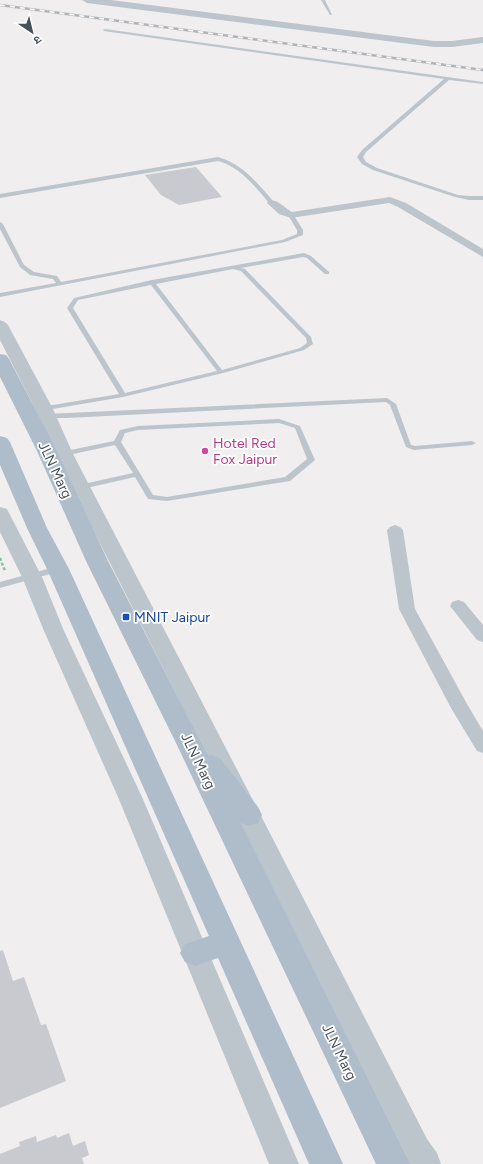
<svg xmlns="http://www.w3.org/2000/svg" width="483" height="1164" font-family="Figtree,'Noto Sans Devanagari',sans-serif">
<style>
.building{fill:#c8cad0}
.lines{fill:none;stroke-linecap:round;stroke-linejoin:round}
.path{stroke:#7ac6a0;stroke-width:2.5;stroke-dasharray:3 2;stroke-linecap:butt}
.service{fill:#bdc5cc;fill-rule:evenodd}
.minor{fill:#bdc5cc;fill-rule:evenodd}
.tertiary{fill:#bdc5cc;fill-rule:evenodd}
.primary{fill:#afbdcb;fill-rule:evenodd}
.rail-casing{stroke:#b0b3b7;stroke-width:2.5}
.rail{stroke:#fff;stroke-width:1.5;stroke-dasharray:5;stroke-linecap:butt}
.hotel-dot{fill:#d1479c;stroke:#fff;stroke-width:1.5}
.transit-dot{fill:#1a4fb4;stroke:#fff;stroke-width:1.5}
.labels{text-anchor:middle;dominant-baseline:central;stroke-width:3.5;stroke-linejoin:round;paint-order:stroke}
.hotel-label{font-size:14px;fill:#b23c85;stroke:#fff;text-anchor:start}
.street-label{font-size:14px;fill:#475159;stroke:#fff}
.transit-label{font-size:14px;fill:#164399;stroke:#fff;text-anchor:start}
</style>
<rect width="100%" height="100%" fill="#f0eeee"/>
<g class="building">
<path d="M196,167L222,197L179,205L161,195L145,175Z"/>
<path d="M3,950L13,981L24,977L41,1025L46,1024L66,1081L0,1108V951Z"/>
<path d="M69,1133L73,1146L85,1141L89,1155L82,1158L84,1164H0V1154L20,1146L19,1142L36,1136L37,1142L56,1135L57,1138Z"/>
</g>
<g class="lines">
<path class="path" d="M0,558L5,571"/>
<g class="service">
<path d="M321,0H325L332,15H330Z"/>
<path d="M105,29L483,82V84L449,80L366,152L363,157L366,162L377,168L458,195L469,196H483V200H469L455,197L373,170L362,164L357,157L362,150L444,79L104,31L103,30Z"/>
<path d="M218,157C243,164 257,183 274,202V204H270C255,187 241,167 218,161L0,198V194Z"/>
<path d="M291,213L293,214L303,230V235L285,242L0,297V293L56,283L53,279L30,275L20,267L0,229V222L3,224L24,265L34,272L57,276L61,282L282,240L297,234V230L288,215Z"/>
<path d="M304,253L311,256L329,272V274H325L307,258L303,257L241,268L245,269L311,337L313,344L304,350L223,373L123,397L41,411L38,409L41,407L119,394L67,308L74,298L152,280ZM233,269L241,271L306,338L307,343L300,348L222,370L156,284ZM151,285L217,371L125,393L73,308L78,300Z"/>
<path d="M387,398L396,404L411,445L415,446L472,441L476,443L472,445L414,450L406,447L390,405L386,402L66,418H46L43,416L46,414Z"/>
<path d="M279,419L300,426L315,460L290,481L167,501L148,499L135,477L82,489H79L78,487L79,485L133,473L115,445L64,456L60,454L61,452L114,441L120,430L138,426ZM279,423L295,428L307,459L285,477L167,497L153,495L121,442L125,433L138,430Z"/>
<path d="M58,566L62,569L61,571L0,588V582Z"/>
</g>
<g class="minor">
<path d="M390,197L406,203L483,249V257L398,207L389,203L291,218L279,214L267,203L268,201C278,198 284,208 292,212Z"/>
<path d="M395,525L400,527L403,530L415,609L467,704L483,731V753L477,751L451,708L399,609L387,530L390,527Z"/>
<path d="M458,600L464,602L483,625V642L477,640L450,606L452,602Z"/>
</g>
<g class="tertiary">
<path d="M82,0H111L434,41H452L483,37V43L452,47H434L87,3Z"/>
<path d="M0,320L5,322L8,325L53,409L73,454L257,808L427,1139L437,1153L441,1164H408L405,1161L237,815L55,454L35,409L0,340Z"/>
<path d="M0,507L7,509L9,513L42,577L64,631L142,797L299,1164H269L118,797L44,631L22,577L0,532Z"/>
</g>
<g class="primary">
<path d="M0,354L6,355L9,359L57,451L108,561L208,756L211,755L220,758L258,807L262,815L258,823L249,826L241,823L410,1164H376L176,743L86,561L37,451L0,377Z"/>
<path d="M0,436L7,438L10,442L47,528L69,569L343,1164H309L218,958L195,966L185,962L180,953L185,944L209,936L47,569L27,528L0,465Z"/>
</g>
<g class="rail-casing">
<path id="rail" d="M0,5L483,70"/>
</g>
<use href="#rail" class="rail"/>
</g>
<circle class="hotel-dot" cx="205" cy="451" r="4"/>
<rect class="transit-dot" x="122" y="613" width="8" height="8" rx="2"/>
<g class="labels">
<g class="hotel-label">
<text x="213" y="443">Hotel Red<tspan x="213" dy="16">Fox Jaipur</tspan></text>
</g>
<g class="street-label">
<text transform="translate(55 470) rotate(65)">JLN Marg</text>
<text transform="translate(198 761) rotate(64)">JLN Marg</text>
<text transform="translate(339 1052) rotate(64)">JLN Marg</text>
</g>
<g class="transit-label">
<text x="134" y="617">MNIT Jaipur</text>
</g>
</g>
<g transform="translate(32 32) rotate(145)" stroke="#ffffff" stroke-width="3" paint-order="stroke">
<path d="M0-3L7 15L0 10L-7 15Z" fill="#475159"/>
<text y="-6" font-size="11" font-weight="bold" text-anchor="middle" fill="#475159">उ</text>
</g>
</svg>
